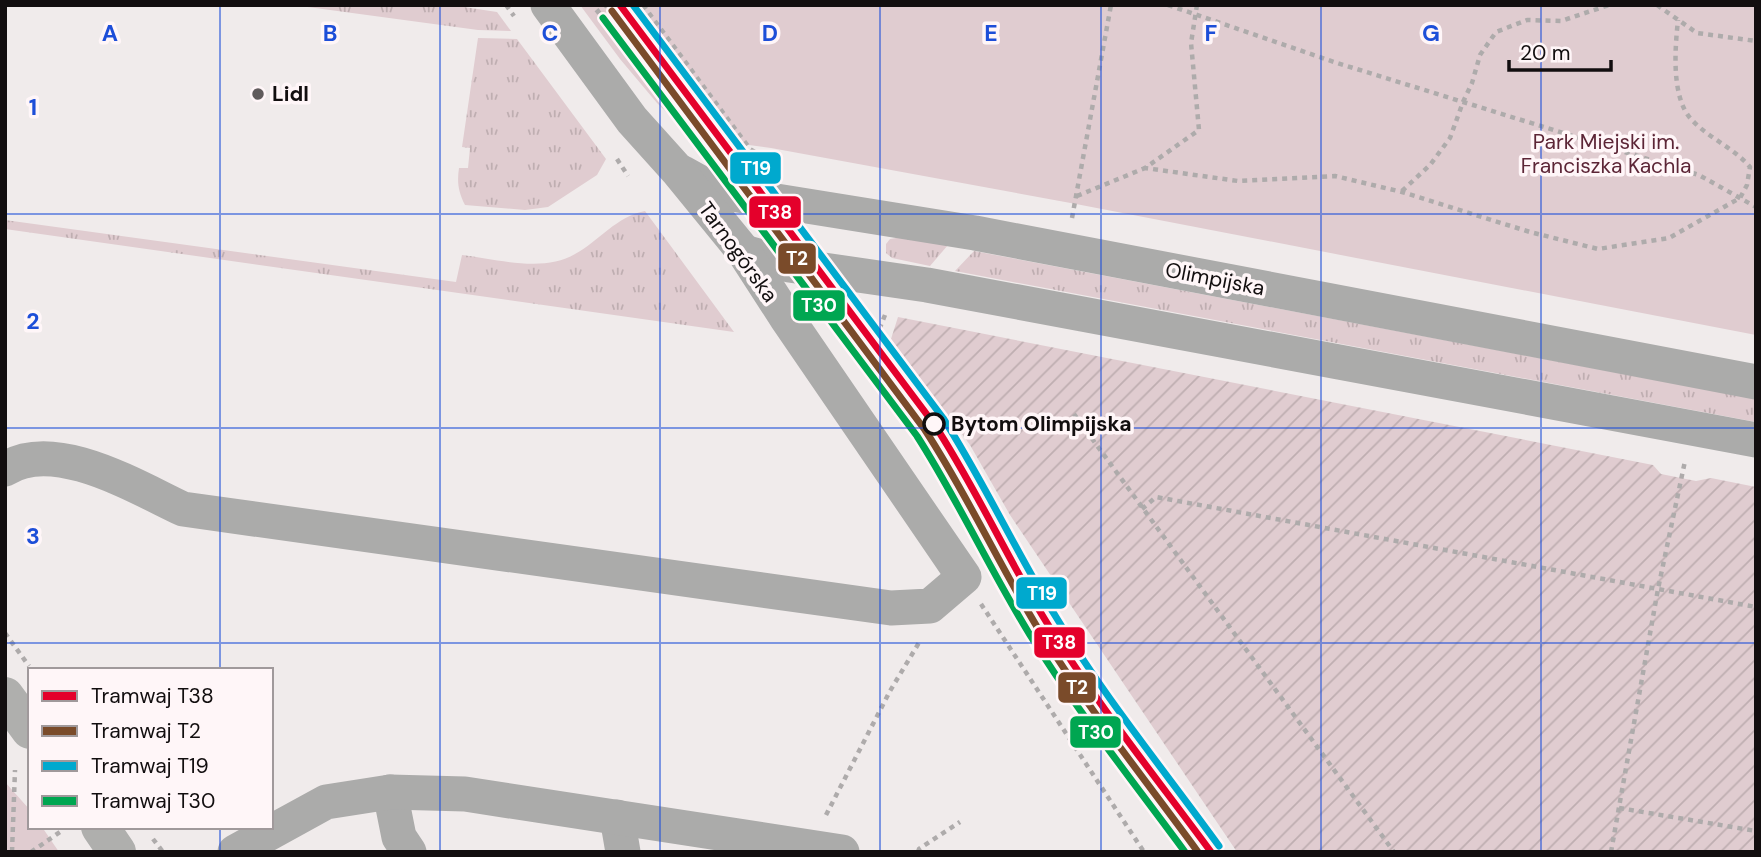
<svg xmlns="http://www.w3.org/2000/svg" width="1761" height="857" font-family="'DM Sans',sans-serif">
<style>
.grass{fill:url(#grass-tufts)}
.park{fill:#e0ccd0}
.garden{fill:url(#garden-furrows)}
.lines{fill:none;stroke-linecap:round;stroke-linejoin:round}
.path{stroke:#aeabab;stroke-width:4.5;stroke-dasharray:5 5;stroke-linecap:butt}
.minor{stroke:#ababaa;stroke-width:35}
.major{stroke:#afafad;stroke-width:38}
.tram-1-casing{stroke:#fff6f8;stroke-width:12}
.tram-2-casing{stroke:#fff6f8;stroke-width:12}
.tram-3-casing{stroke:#fff6f8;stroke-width:12}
.tram-4-casing{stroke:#fff6f8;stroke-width:12}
.tram-1{stroke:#e4002b;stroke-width:7}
.tram-2{stroke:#7a4b2a;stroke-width:7}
.tram-3{stroke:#00a9ce;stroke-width:7}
.tram-4{stroke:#00a651;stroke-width:7}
.grid{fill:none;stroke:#1d4ed8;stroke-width:2;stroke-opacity:0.55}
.poi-dot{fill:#605b5c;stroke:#fff6f8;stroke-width:2.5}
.stop-dot{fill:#fff6f8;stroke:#120e0f;stroke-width:3.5}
.labels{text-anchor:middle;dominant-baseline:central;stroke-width:7;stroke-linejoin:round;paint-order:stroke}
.poi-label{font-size:21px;font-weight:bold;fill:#120e0f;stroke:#fff6f8;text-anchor:start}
.park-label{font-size:21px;fill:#5c2536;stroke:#fff6f8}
.street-label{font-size:21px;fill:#120e0f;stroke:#fff6f8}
.stop-label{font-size:21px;font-weight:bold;fill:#120e0f;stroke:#fff6f8;text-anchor:start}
.grid-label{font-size:23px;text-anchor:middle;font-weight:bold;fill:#1d4ed8;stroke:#fff6f8;stroke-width:7;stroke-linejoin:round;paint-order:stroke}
.line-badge{stroke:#fff6f8;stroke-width:2.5}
.badge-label{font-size:19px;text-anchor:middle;font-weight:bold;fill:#fff}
</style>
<defs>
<pattern id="grass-tufts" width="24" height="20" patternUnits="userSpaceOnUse" patternTransform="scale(1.75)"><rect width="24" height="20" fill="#e0ccd0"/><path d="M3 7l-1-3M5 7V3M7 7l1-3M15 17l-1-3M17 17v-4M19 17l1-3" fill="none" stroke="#bfaeb1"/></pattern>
<pattern id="garden-furrows" width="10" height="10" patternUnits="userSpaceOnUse" patternTransform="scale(1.75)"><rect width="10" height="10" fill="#e0ccd0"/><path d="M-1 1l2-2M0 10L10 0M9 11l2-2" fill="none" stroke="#bfaeb1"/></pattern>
</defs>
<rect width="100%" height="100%" fill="#f0ebeb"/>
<g class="grass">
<path d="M293,5H451L497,12L511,31L478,30Z"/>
<path d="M478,38L517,39L606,159L597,175L548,207L525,210L465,205C458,191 457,182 459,168H468L470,148L462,147Z"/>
<path d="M645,211L734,332L5,229V220L456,282L462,255C496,259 544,273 575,254C599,241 617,216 645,211Z"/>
<path d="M902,237L948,245L930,266L892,258L886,253V244L890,239Z"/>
<path d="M974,251L1756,399V422L955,271Z"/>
</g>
<g class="park">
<path d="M580,5H1756V335L1076,204L771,148L703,139L684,129L657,103L620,59Z"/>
<path d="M5,782L30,810V827H42L59,852H5Z"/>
</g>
<path class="garden" d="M898,317L1653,465L1661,474L1696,481L1711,478L1756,487V852H1237L1010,515L970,445L891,339Z"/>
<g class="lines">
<g class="path">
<path d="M506,5L514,16"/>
<path d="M643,5L750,149L772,163"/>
<path d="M1168,5L1334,62L1699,175L1756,207"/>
<path d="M1197,5L1191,43L1199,130L1145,168L1238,181L1335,176L1402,192L1530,232L1598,249L1669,238L1740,198L1747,185L1750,167C1733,147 1708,138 1691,119C1671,97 1675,48 1678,20"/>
<path d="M1657,5L1697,33L1756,41"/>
<path d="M596,13L606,5"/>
<path d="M617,159L628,176"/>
<path d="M1402,191L1430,165L1450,138L1463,102L1472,83L1480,55L1496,32L1527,20L1561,21L1609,5"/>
<path d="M1077,196L1145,168"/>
<path d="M1072,218L1111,5"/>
<path d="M885,315L879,330L978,474L946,493"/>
<path d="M1074,414L1394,852"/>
<path d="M1142,509L1156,497L1756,607"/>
<path d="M981,604L1144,852"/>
<path d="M5,633L29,666"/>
<path d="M1619,808L1756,831"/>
<path d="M826,815L890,691L920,641"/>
<path d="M153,839L163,852"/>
<path d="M12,852L15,770"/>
<path d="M31,852L60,832"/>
<path d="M918,852L919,849L960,822"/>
<path d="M1611,852L1658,589L1685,461"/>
</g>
<g class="minor">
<path d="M683,173L710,188L738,195L975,233L1756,382"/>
<path d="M744,252L789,265L927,285L1756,440"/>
<path d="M5,469C54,437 136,487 183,509L891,608L930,606L964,577L786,317L744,252L677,170L632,120L548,5"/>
<path d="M390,792L399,837L409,852"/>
<path d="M617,817L623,852"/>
<path d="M235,852L326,802L390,792L465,794L842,852"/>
</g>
<g class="major">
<path d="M5,696L30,730"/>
<path d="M100,827L117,852"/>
</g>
<g class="tram-1-casing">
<path id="tram-1" d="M620,5L934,424C976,488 1007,558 1047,623C1096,703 1155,776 1211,852"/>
</g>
<g class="tram-2-casing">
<path id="tram-2" d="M612,11L925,430C967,494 999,565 1039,630C1087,707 1144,778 1198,852"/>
</g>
<g class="tram-3-casing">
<path id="tram-3" d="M633,5L943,418C984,482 1016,552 1056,617C1104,697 1164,770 1219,846"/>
</g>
<g class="tram-4-casing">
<path id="tram-4" d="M603,18L917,436C958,500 990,570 1030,635C1077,711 1132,780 1185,852"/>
</g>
<use href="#tram-1" class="tram-1"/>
<use href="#tram-2" class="tram-2"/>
<use href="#tram-3" class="tram-3"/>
<use href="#tram-4" class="tram-4"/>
</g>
<path class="grid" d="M220,5V670M440,5V852M660,5V852M880,5V852M1101,5V852M1321,5V852M1541,5V852M5,214H1756M5,428H1756M5,643H1756M220,827V852"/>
<circle class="poi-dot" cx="258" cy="94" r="7"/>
<circle class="stop-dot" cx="934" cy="424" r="10"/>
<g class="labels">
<g class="poi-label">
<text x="272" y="94">Lidl</text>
</g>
<g class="park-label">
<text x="1606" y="142">Park Miejski im.<tspan x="1606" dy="24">Franciszka Kachla</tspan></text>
</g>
<g class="street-label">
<text transform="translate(738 252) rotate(54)">Tarnogórska</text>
<text transform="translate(1215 279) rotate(11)">Olimpijska</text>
</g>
<g class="stop-label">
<text x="951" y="424">Bytom Olimpijska</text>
</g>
</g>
<g class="grid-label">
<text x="110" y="41">A</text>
<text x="330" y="41">B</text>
<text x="550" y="41">C</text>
<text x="770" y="41">D</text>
<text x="991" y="41">E</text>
<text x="1211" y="41">F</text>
<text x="1431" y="41">G</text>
<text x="33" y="115">1</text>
<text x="33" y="329">2</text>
<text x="33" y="544">3</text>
</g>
<g class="line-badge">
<rect x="729" y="151" width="53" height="34" rx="7" fill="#00a9ce"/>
<rect x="748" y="195" width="54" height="34" rx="7" fill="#e4002b"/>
<rect x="777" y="242" width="40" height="33" rx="7" fill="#7a4b2a"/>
<rect x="792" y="289" width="54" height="33" rx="7" fill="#00a651"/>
<rect x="1015" y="576" width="53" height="34" rx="7" fill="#00a9ce"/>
<rect x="1033" y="626" width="53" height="33" rx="7" fill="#e4002b"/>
<rect x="1057" y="671" width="40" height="33" rx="7" fill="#7a4b2a"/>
<rect x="1069" y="715" width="53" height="34" rx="7" fill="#00a651"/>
</g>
<g class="badge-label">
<text x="756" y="175">T19</text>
<text x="775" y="219">T38</text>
<text x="797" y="265">T2</text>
<text x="819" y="312">T30</text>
<text x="1042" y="600">T19</text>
<text x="1059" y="649">T38</text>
<text x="1077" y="694">T2</text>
<text x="1096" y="739">T30</text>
</g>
<rect width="1761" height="857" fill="none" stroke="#120e0f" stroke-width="14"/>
<rect x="28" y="668" width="245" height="161" fill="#fff6f8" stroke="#a0999b" stroke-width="2"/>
<rect x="42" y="691" width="35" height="10" fill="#e4002b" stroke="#a0999b" stroke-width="2"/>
<text x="91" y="703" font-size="21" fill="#120e0f">Tramwaj T38</text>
<rect x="42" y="726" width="35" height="10" fill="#7a4b2a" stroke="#a0999b" stroke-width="2"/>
<text x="91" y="738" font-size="21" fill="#120e0f">Tramwaj T2</text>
<rect x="42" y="761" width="35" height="10" fill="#00a9ce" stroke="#a0999b" stroke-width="2"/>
<text x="91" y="773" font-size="21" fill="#120e0f">Tramwaj T19</text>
<rect x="42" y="796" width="35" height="10" fill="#00a651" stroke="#a0999b" stroke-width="2"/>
<text x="91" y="808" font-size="21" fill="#120e0f">Tramwaj T30</text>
<path d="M1509 60v10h102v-10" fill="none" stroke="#120e0f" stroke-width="3.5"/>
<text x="1520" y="60" font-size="21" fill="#120e0f" stroke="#fff6f8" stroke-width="5" paint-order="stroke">20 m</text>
</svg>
